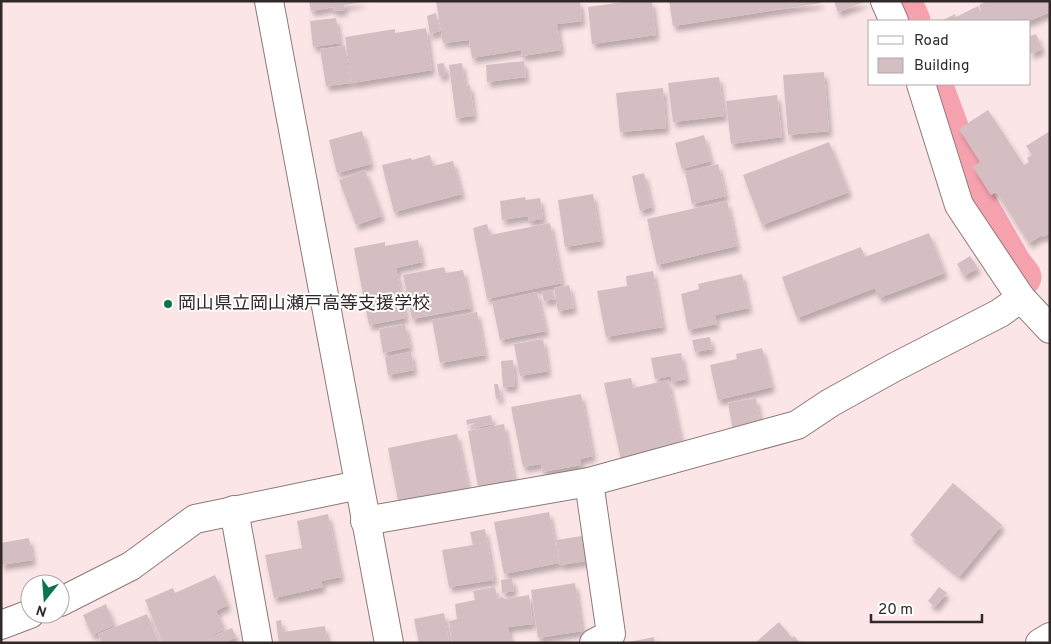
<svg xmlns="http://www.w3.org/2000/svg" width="1051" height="644" font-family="Overpass,'Noto Sans JP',sans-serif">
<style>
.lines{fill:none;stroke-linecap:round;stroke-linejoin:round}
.canal{stroke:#f6a2ae;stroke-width:39}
.building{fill:#d5bec1;filter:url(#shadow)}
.minor-casing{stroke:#8e797b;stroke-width:30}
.minor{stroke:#fff;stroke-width:28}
.poi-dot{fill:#0c744c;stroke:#fff;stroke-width:2}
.labels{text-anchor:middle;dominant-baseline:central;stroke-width:4;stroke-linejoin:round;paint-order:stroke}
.poi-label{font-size:18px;fill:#312829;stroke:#fff;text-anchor:start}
</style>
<defs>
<filter id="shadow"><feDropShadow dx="3" dy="5.5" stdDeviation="2.5" flood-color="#0004"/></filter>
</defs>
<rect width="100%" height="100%" fill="#fce5e7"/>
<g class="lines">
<g class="canal">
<path d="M902,1L911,21"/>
<path d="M933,84L977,203L1012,264L1022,277"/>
</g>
</g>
<g class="building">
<path d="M309,1H362L363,2L344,5L345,10L334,11L333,7L311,11Z"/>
<path d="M436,1H580L582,21L557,24L561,50L522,56L521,50L472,58L469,40L443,43Z"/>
<path d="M630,1H652L656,35L592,44L588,7Z"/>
<path d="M669,1H821V3L673,26Z"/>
<path d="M834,1H867L838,12Z"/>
<path d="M987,1H1050V12L1029,21H941L955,14L956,17L978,6L982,14L979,5Z"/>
<path d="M436,13L440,31L430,34L427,16Z"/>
<path d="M336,18L340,43L313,47L310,21Z"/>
<path d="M426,28L432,70L352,83L345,37L395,29V33Z"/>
<path d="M1036,34L1042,49L1030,54V36Z"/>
<path d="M345,46L351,83L326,86L320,49Z"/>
<path d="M524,61L526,77L487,82L486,65Z"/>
<path d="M444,63L446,75L439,76L437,64Z"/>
<path d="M462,63L465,86L470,85L474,116L456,118L449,65Z"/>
<path d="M824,72L829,131L788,135L783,75Z"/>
<path d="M719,77L724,116L673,122L668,83Z"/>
<path d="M663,88L666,128L620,132L616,93Z"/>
<path d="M777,95L782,137L731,144L726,101Z"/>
<path d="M988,110L1024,165L1029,162L1027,158L1032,155L1026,146L1050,131V233L1043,237L1042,235L1029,243L996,192L991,195L973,167L980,162L959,129Z"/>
<path d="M362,131L371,164L337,173L329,140Z"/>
<path d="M704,135L711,161L682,169L675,143Z"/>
<path d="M829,142L849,192L762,225L743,175Z"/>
<path d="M430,155L433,166L453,161L462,194L394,212L382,165L411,158L412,160Z"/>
<path d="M718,164L726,196L692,204L685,172Z"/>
<path d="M365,170L382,216L356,225L339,180Z"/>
<path d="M644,173L652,207L640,211L632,176Z"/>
<path d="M593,194L601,241L565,247L558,200Z"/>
<path d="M525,197L526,200L540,198L543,219L529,221L528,216L502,220L500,201Z"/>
<path d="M727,201L737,246L657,265L647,219Z"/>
<path d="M550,223L562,283L487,299L473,228L487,224L490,235Z"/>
<path d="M929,233L945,273L879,298L875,288L797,318L782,277L861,247L865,257Z"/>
<path d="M418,240L422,262L396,268L406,318L369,325L354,248L385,242V246Z"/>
<path d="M970,256L978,268L964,276L957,264Z"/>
<path d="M444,267L446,273L463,270L471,308L412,319L403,275Z"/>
<path d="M653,271L663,327L606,337L597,291L627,286L626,276Z"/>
<path d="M742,274L749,308L715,315L717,324L688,330L681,294L699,289L698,284Z"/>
<path d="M569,285L574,308L558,311L554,288Z"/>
<path d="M553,290L555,299L544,301L542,292Z"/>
<path d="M537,292L546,331L500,340L492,302Z"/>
<path d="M477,312L485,355L440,363L432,320Z"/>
<path d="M405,324L410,347L383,353L379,329Z"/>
<path d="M710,337L712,349L695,352L692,340Z"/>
<path d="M543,339L548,371L520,376L514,344Z"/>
<path d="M762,348L772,387L718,400L710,365L737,359L736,354Z"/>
<path d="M411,352L414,370L388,375L385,357Z"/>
<path d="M681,353L686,379L672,382L671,376L655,379L651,358Z"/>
<path d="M513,360L515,386L503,387L501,361Z"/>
<path d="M631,378L633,388L668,380L682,445L621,459L604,383Z"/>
<path d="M494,384H498L501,398L496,399Z"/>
<path d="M581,394L593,456L580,459L581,465L542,472L541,464L523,467L511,407Z"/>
<path d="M756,398L761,425L733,431L728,403Z"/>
<path d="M491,415L493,424L475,428L474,423L467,425L466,420Z"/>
<path d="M504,424L514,479L478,486L468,431Z"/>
<path d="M457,434L469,492L399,506L388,448Z"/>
<path d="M953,483L1002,525L960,576L910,535Z"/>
<path d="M549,512L559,563L504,574L494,522Z"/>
<path d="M328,514L341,577L321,581L323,587L274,598L265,555L302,548L297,521Z"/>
<path d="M485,529L494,580L449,587L442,550L473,545L470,532Z"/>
<path d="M582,536L586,561L560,565L556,540Z"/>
<path d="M29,538L33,560L1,565V543Z"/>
<path d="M215,575L228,605L216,611L225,629L194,643H163L145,600L173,588L175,593Z"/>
<path d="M512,578L514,591L502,593L501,580Z"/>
<path d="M575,583L582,631L538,638L531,590Z"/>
<path d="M495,587L497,598L503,597L504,599L529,595L533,624L508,627L511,643H452L449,621L457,619L455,604L475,600L473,591Z"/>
<path d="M939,587L947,593L935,607L928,601Z"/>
<path d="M106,604L114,625L92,635L83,615Z"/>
<path d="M444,613L449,642L419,643L414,619Z"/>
<path d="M147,614L159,643H102L98,634Z"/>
<path d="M281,620L283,632L325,626L328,643H279L276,621Z"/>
<path d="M779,622L792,638L794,636L800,643H755Z"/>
<path d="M232,628L236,637L223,643H196Z"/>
<path d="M654,637L655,643H629V642Z"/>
</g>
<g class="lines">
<g class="minor-casing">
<g id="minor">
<path d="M269,1L389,643"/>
<path d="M885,1L894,21"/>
<path d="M921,84L959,205L1021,298L1050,329"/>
<path d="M589,482L611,634L594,643"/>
<path d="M234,510L258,643"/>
<path d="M365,521L589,482L797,425L830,403L893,368L1000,313L1021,298"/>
<path d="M60,602L131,566L195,519L359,485"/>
<path d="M1,625L30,614"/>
<path d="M1040,643L1050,637"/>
</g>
</g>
<use href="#minor" class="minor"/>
</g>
<circle class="poi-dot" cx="168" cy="304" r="5"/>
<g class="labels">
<g class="poi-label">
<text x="178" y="304">岡山県立岡山瀬戸高等支援学校</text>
</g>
</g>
<rect width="1051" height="644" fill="none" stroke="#312829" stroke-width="5"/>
<rect x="868" y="20" width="162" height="65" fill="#ffffff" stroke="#ada9a9"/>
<rect x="878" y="36" width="25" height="8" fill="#ffffff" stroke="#ada9a9"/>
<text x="914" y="45" font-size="15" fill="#312829">Road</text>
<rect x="878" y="58" width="25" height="15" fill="#d5bec1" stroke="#ada9a9"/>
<text x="914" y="70" font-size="15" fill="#312829">Building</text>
<g transform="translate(45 599) rotate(197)"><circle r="24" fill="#ffffff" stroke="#ada9a9"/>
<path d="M0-4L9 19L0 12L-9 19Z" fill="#0c744c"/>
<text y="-8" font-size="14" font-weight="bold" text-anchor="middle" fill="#312829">N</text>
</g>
<path d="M871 614v8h111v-8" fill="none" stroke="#312829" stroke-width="2.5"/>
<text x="878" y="614" font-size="15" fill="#312829" stroke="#ffffff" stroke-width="4" paint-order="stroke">20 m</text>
</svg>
